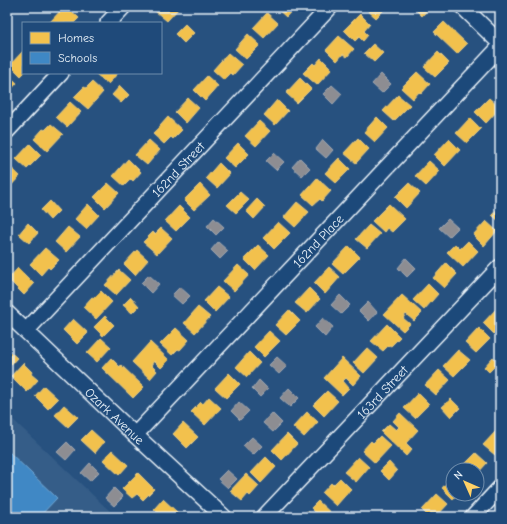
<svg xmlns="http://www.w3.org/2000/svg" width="507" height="524" font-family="'Comic Neue',sans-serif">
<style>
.built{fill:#355d88}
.homes{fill:#f2c14e;stroke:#efcf81}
.schools{fill:#3f88c5;stroke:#72a8d4}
.industry{fill:#8d8d92;stroke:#a8abb1}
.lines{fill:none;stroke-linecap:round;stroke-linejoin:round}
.stream{stroke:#9db3c9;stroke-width:3}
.minor-casing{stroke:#e8f1f8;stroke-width:18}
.minor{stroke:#1f4a7a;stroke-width:15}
.labels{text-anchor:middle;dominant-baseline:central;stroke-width:4;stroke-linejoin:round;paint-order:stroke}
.street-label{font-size:13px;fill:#e8f1f8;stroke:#1f4a7a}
</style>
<rect width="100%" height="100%" fill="#27517f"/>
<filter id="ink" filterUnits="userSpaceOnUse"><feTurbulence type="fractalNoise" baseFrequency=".025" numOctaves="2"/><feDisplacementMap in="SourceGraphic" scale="8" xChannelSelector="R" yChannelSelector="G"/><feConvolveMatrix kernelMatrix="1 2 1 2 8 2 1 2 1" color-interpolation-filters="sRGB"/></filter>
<g filter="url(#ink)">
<path class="built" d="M7,414L116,517H7Z"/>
<g class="homes">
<path d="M64,7H67L79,18L74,23H51L50,22Z"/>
<path d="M159,7H180L167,21L155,11Z"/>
<path d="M275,7H295L286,17Z"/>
<path d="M366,7H387L376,18L365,8Z"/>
<path d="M413,7H430L422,16Z"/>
<path d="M267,13L278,23L264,38L253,28Z"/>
<path d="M360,14L370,24L364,31L368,35L363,41L359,37L355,41L344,30Z"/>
<path d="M444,22L467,44L457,54L434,32Z"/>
<path d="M185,24L194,33L184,43L175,34Z"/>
<path d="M248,34L260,45L246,59L235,49Z"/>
<path d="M339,36L354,49L347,57L343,54L337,61L326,50Z"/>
<path d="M373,44L383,53L374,62L364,53Z"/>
<path d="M23,51L24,73L21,76L10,65Z"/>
<path d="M438,52L449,63L435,77L424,67Z"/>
<path d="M228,53L242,65L233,75L231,73L224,80L213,70Z"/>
<path d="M321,58L332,69L317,85L303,73L313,63L315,65Z"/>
<path d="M417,72L430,84L421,94L419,92L413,99L401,88Z"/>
<path d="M97,73H118L108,84L96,74Z"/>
<path d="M7,74L17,83L7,94Z"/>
<path d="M207,76L218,86L205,101L194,90Z"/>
<path d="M300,78L311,89L297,103L286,93Z"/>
<path d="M92,82L103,92L88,109L74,97L84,87L86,88Z"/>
<path d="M120,86L129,95L121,103L112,95Z"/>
<path d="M398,95L410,105L394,121L383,111Z"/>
<path d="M188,98L199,108L186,123L175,112Z"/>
<path d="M489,98L500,108L486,123L475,112Z"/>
<path d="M277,100L288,111L275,125L264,115Z"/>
<path d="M70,102L81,112L67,127L56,117Z"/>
<path d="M168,117L182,130L173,139L171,137L164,144L153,134Z"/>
<path d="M377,117L388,128L375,142L364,132Z"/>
<path d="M470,118L481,129L467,143L456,133Z"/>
<path d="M259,121L270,131L256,146L245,136Z"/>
<path d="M51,124L63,134L47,151L34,139L43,129L45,130Z"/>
<path d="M358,138L369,149L356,163L344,153Z"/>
<path d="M449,139L460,150L445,166L434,155Z"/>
<path d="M149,140L160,150L147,165L135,155Z"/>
<path d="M238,143L249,154L235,168L224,158Z"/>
<path d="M30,144L41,155L27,169L16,159Z"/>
<path d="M339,158L350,169L336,183L325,173Z"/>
<path d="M128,159L141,172L133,181L131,179L124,186L113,176Z"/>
<path d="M429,161L440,171L426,186L415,176Z"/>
<path d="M219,163L230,174L217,188L206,178Z"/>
<path d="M9,166L20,176L7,190V168Z"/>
<path d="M317,178L331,191L322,201L320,199L313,205L302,195Z"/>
<path d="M108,183L119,193L105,208L94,197Z"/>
<path d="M409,183L420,193L406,208L395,197Z"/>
<path d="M200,184L210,195L194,210L184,200Z"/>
<path d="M240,192L249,200L236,213L227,205Z"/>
<path d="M257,199L265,207L254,219L246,211Z"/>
<path d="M50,201L59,211L50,220L41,210Z"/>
<path d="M297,202L309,212L295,227L284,217Z"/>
<path d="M88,204L99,215L86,229L75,219Z"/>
<path d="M389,204L405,219L392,232L387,228L384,232L372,221Z"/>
<path d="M179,206L190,217L176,231L165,221Z"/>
<path d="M500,206V222L492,215Z"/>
<path d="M486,221L497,231L484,246L473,235Z"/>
<path d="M278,222L290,233L274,249L263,238Z"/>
<path d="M28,223L38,233L29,243L19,234Z"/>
<path d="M369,225L380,234L367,248L356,239Z"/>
<path d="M68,227L80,237L66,252L55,242Z"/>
<path d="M161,228L172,238L157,254L143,242L153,232L155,234Z"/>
<path d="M468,241L478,251L463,267L447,252L455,244L460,249Z"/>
<path d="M258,245L269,255L255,270L244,259Z"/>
<path d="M349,246L360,257L343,274L332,264Z"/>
<path d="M45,248L59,260L50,269L48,267L41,275L30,264Z"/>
<path d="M137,250L148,260L135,275L124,264Z"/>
<path d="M446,263L457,274L444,288L433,278Z"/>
<path d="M238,265L249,275L234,291L223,281Z"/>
<path d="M329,267L340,277L325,294L314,283Z"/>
<path d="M18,268L34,284L24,295L8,279Z"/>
<path d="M119,270L130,280L116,295L105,285Z"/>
<path d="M428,284L438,294L424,310L413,300Z"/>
<path d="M217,287L229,297L215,312L204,301Z"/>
<path d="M309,288L320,299L307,313L295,303Z"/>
<path d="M101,291L112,302L96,319L83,307L92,297L94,298Z"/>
<path d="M402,295L422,313L414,321L406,314L403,318L410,324L403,331L384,314Z"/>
<path d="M131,297L139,306L132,313L123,305Z"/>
<path d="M198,307L210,317L195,333L184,323Z"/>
<path d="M498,307L500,309V327L494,334L483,323Z"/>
<path d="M289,310L300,321L286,335L275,325Z"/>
<path d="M105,316L114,325L103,336L94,327Z"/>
<path d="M73,319L88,333L77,344L63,330Z"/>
<path d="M387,324L400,337L391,346L389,345L383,351L371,341Z"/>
<path d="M176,328L189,340L180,350L178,349L172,355L160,344Z"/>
<path d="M479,328L490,339L476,353L465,343Z"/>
<path d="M269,331L280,341L264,357L254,347Z"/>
<path d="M101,338L111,347L97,362L87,353Z"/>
<path d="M150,342L169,360L161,368L154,361L151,365L157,371L150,379L132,362Z"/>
<path d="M367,348L378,358L364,373L353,363Z"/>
<path d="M7,349L17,358L7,369Z"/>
<path d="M458,350L470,360L454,376L443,366Z"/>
<path d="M249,352L260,363L247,377L236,367Z"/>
<path d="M493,357L499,362L489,372L484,367Z"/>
<path d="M111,358L120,367L121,365L144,387L133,398L102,368Z"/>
<path d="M342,358L361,376L353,385L346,378L343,381L349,388L342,395L324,378Z"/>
<path d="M23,363L32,372L31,374L38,380L27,392L11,376Z"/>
<path d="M439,370L450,380L436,395L425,385Z"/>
<path d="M229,373L240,384L226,398L215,388Z"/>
<path d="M44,386L58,399L48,409L35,396Z"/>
<path d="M327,391L338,401L324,416L313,405Z"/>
<path d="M418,393L429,404L415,418L404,408Z"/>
<path d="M209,397L221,408L205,425L191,412L201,402L203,404Z"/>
<path d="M451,399L460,408L451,417L442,407Z"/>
<path d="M64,405L78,417L68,427L55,415Z"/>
<path d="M307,412L318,422L304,437L293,427Z"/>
<path d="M400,413L418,430L406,443L412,449L406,456L381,432L389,424L396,430L399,427L393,421Z"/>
<path d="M183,423L198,437L187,448L173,434Z"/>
<path d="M91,430L104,442L95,453L81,440Z"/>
<path d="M497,430L500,433V449L495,455L483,445Z"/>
<path d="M287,434L297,444L282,460L272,450Z"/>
<path d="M380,436L391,446L375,463L362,451L371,441L373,443Z"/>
<path d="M112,450L128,465L119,475L103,460Z"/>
<path d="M476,453L487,463L477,474V470H465L462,467Z"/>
<path d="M266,457L276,467L261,483L251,473Z"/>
<path d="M358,457L369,467L356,482L344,472Z"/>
<path d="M389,462L397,471L389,480L380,471Z"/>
<path d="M138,473L154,489L143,500L137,494L132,498L122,489Z"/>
<path d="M246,474L259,486L250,496L248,494L242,501L230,491Z"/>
<path d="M453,476V494H457L453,499L442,488Z"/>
<path d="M340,478L351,489L336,506L322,493L331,483L333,485Z"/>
<path d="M437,494L448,504L436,517H429L422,510Z"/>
<path d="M163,499L178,513L174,517H162L154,509Z"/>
<path d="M318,501L335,517H314L317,514L311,508Z"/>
<path d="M307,511L314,517H301Z"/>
</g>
<path class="schools" d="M7,450L57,498L39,517H7Z"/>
<g class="industry">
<path d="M381,74L391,84L382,93L372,84Z"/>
<path d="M332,85L342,94L333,104L323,94Z"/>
<path d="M323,140L333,150L326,158L316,149Z"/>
<path d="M274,153L284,162L276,170L266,161Z"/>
<path d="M300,158L310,168L302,176L292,167Z"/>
<path d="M214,218L224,227L216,235L207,226Z"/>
<path d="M448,219L458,228L449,237L439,228Z"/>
<path d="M218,242L228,251L220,259L211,250Z"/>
<path d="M406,258L416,268L407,277L398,268Z"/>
<path d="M149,275L159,284L151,293L141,283Z"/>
<path d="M180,287L190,296L182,304L172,295Z"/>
<path d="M340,295L350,305L341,314L331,305Z"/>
<path d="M368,302L377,312L369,321L359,311Z"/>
<path d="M323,318L333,327L325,337L315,327Z"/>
<path d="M277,357L287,366L279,374L269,365Z"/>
<path d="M259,380L268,389L260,397L252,389Z"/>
<path d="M289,388L299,398L290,407L280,398Z"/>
<path d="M239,402L249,411L240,420L231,411Z"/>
<path d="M272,413L282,423L273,432L263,423Z"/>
<path d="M252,437L262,446L253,455L243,446Z"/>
<path d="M67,442L75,450L66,460L57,452Z"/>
<path d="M90,463L99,472L90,481L81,473Z"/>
<path d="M227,470L237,479L228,488L218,479Z"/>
<path d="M114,488L123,497L114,506L105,498Z"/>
</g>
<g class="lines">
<path class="stream" d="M493,7L500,14"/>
<g class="minor-casing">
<g id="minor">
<path d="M463,7L500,43"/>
<path d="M108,23L123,7"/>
<path d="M7,131L61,73"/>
<path id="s1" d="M7,313L135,435L224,517"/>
<path id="s2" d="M26,331L330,7"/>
<path id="s3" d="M135,435L500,47"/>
<path id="s4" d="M264,517L500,267"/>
<path d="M473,517L500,488"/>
</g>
</g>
<use href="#minor" class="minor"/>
</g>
</g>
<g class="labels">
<g class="street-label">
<text stroke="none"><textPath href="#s2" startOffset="222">162nd Street</textPath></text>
<text stroke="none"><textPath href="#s3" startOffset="267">162nd Place</textPath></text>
<text stroke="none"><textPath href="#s4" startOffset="172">163rd Street</textPath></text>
<text stroke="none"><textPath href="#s1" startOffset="149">Ozark Avenue</textPath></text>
</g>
</g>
<rect width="507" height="524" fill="none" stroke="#1f4a7a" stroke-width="24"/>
<rect x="12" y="12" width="483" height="500" fill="none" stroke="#e8f1f8" stroke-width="1.5" filter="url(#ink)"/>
<rect x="22" y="22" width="140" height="52" fill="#1f4a7a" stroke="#6f8dac"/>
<rect x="30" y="32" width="20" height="12" fill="#f2c14e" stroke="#6f8dac"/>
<text x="58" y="42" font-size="12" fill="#e8f1f8">Homes</text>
<rect x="30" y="52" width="20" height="12" fill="#3f88c5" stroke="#6f8dac"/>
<text x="58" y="62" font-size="12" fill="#e8f1f8">Schools</text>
<g transform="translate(465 482) rotate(315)"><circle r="19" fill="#1f4a7a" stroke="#6f8dac"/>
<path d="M0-3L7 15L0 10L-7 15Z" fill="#ffd166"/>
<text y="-6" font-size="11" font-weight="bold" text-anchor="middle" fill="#e8f1f8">N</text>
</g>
</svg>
